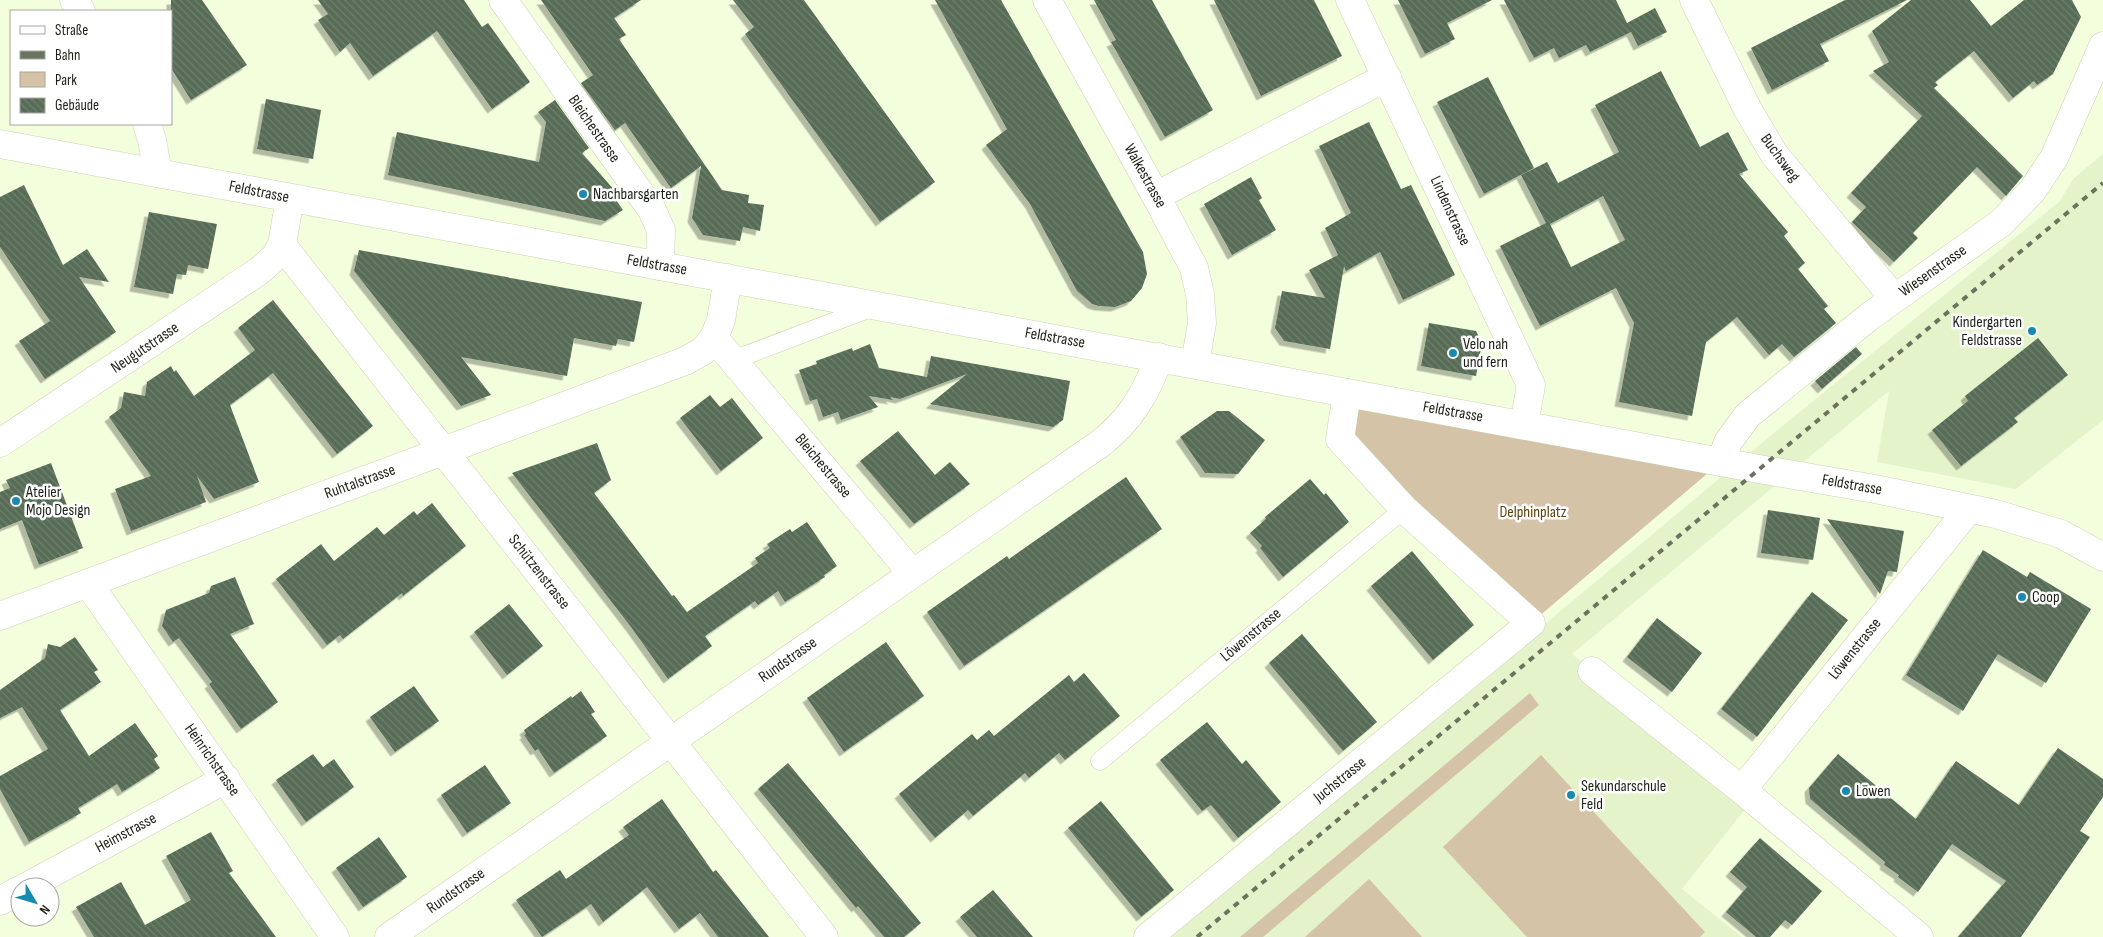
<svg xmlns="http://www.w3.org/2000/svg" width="2103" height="937" font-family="'Sofia Sans Condensed',sans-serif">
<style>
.built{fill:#e5f3cb}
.park{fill:#d4c3a7}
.building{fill:url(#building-back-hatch);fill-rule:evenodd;filter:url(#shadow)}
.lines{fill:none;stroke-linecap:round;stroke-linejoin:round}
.lane-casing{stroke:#c8d3b4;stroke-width:19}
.street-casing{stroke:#c8d3b4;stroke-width:29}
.secondary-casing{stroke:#c8d3b4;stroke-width:29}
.lane{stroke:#fff;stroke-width:18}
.street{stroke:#fff;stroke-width:28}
.secondary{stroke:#fff;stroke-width:28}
.rail{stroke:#6b725e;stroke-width:4;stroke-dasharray:6 6;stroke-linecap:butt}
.poi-dot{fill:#188aaf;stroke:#fff;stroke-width:2}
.labels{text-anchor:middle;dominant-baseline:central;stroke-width:5;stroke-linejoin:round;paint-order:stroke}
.street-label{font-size:16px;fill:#1d2115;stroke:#fff}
.poi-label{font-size:16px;fill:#1d2115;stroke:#fff;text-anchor:start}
.park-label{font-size:16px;fill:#5d430d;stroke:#fff}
</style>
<defs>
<pattern id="building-back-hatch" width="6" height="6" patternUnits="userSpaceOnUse" patternTransform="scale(1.25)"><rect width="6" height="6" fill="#576c56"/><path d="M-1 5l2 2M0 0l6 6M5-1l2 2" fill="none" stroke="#70806f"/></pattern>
<filter id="shadow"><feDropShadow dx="-4.5" dy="4.5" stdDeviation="0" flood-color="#0004"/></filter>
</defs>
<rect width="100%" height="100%" fill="#f3fedd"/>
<path class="built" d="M2103,154V420L2016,489L1877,462L1889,391L1572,654L1753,799L1682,889L1742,937H1170L1775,432L2059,202L2074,178Z"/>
<g class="park">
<path d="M1347,393L1721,462L1531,623L1340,439Z"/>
<path d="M1530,693L1539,705L1263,937H1240Z"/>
<path d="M1541,755L1705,932L1700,937H1527L1443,847Z"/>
<path d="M1369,879L1422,937H1305Z"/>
</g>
<g class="building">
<path d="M171,0H202L247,65L191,100L171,68Z"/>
<path d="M318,0H464L482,27L488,23L530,82L492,109L437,31L373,76L350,43L340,52L318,20L328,14Z"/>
<path d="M541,0H641L614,18L626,35L619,39L722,190L749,195L748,203L764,205L760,231L743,227L740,241L703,235L692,218L701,166L671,188L625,123L615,130L581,83L593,75Z"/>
<path d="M733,0H804L935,182L880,222L745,34L754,27Z"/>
<path d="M935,0H1001L1143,252L1147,274L1142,288L1131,301L1115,307L1099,306L1092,304L1077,291L1030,204L986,145L1007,129Z"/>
<path d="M1094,0H1152L1213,110L1165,137L1111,42L1116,40Z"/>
<path d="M1214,0H1314L1342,56L1261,96Z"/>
<path d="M1398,0H1492L1447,23L1455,39L1425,54Z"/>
<path d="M1504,0H1616L1627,23L1655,8L1667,32L1638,46L1631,32L1590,52L1586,45L1559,58L1554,48L1534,58Z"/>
<path d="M1845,0H1907L1820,44L1829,61L1772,90L1751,48Z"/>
<path d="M1911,0H1970L1991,26L2024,0H2072L2081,17L2053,74L2037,85L2034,81L2013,98L1974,51L1935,82L1938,85L1934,88L2023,176L2006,196L1977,167L1913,233L1918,238L1894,262L1852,222L1866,207L1851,193L1922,116L1873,71L1889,62L1872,31Z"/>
<path d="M1661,71L1700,147L1728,132L1748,170L1739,174L1788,232L1784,236L1805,263L1798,269L1828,306L1824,309L1836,323L1794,357L1782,344L1769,355L1737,317L1706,342L1692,416L1619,402L1634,323L1616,288L1540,326L1500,246L1546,223L1521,175L1547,162L1558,183L1619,152L1595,105ZM1603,196L1625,240L1571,267L1550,224Z"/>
<path d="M1488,77L1534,168L1484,194L1437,102Z"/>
<path d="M266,99L321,110L313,159L257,149Z"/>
<path d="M555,100L589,148L582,153L615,191L614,197L623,210L605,221L388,175L397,132L539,162L546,122L538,112Z"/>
<path d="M1369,122L1401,189L1411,185L1455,275L1403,300L1380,252L1346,271L1344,266L1330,349L1284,341L1275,328L1282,291L1325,298L1309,270L1338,255L1325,228L1351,213L1319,146Z"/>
<path d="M1251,177L1262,198L1259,200L1276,230L1232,255L1204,204Z"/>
<path d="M24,185L63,265L87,249L109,282L79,277L116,332L45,379L19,341L50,321L0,247V197Z"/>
<path d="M149,212L217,224L208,269L188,265L186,275L177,274L173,294L134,287Z"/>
<path d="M359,250L642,302L634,342L618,339L616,346L574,338L567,376L461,357L491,395L461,406L354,271Z"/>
<path d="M273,300L373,426L337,454L273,373L230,405L259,482L214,499L197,476L206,502L131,531L115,489L151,476L109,417L121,408L124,392L145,396L147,382L171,366L174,372L176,370L194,396L255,350L238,328Z"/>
<path d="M1429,323L1476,331L1482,343L1476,376L1421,366Z"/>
<path d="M2038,338L2068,375L2014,418L2018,422L1961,466L1932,430L1968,401L1965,396Z"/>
<path d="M870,344L879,368L927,377L931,356L1070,381L1063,420L1053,427L930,404L967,374L900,399L890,397L893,400L869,396L878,407L841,420L838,412L823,417L817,399L810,401L799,370L817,364L816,361L852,348L853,351Z"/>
<path d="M1856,347L1862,354L1822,389L1815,381Z"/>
<path d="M710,395L720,407L732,398L763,438L721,471L680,418Z"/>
<path d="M1217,411H1229L1265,440L1238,474L1205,473L1180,437Z"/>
<path d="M898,431L935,475L950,462L970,484L914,524L860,461Z"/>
<path d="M597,443L611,480L594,493L672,596L674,595L687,612L758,563L755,558L770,548L767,544L790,529L792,532L807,522L837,566L824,575L825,577L785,602L778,591L758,605L755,601L705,636L712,646L668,679L631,627L512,473Z"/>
<path d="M51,463L83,548L39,565L22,520L0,529V492L10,488L6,480Z"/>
<path d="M1126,477L1162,529L964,666L927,612L1007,556L1009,559Z"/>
<path d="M1310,479L1324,495L1326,493L1349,522L1283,577L1260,548L1262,546L1250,533L1266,519L1265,517Z"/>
<path d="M432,503L466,546L403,596L402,593L343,639L340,635L327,645L276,579L321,544L334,561L377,527L384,535L414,511L417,515Z"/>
<path d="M1768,510L1820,518L1813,560L1761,553Z"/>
<path d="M1827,519L1904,531L1897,572L1888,571L1880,594Z"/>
<path d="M1983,550L2027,577L2030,572L2091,609L2046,683L1998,654L1963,711L1906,675Z"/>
<path d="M1412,551L1474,625L1433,660L1371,586Z"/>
<path d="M235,577L254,624L230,634L278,702L241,729L209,684L212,682L179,638L173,642L162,626L166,610L209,593L211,586Z"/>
<path d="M1812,592L1848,620L1757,737L1721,709Z"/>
<path d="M509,604L543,646L507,675L474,632Z"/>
<path d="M1657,618L1702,653L1672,692L1627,657Z"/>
<path d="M1302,634L1377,722L1343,751L1269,663Z"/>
<path d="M75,637L98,670L94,672L101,682L60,710L89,756L135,723L158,756L154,759L160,768L122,792L117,784L78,808L81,813L29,842L0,789V776L48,749L22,707L0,718V690L45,658L48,644L60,647Z"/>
<path d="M886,642L924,696L844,752L807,698Z"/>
<path d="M1084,673L1120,716L1065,760L1059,753L1029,778L1025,773L973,816L968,810L935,838L899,794L972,734L977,740L989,730L994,736L1069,675L1074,682Z"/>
<path d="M414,686L439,721L395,752L370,717Z"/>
<path d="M581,691L595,712L591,714L607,736L554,773L538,749L535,751L524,735L526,734L524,730L571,696L572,698Z"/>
<path d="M1207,722L1242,764L1246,760L1281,802L1238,838L1211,805L1202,811L1160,760Z"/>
<path d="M2058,748L2103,779V797L2080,831L2090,837L2021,937H1958L2006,881L1952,844L1918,892L1898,877L1899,875L1884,865L1885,862L1810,799L1809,788L1838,754L1916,819L1956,761L2019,805Z"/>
<path d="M313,754L323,767L334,759L354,787L306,822L276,780Z"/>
<path d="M788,763L921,923L904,937H884L858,906L856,908L758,789Z"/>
<path d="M485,765L511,803L467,833L441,795Z"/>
<path d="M662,799L713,872L716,870L769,937H718L700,913L679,929L647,887L603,922L591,904L542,937L516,900L560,870L566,879L629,835L623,827Z"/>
<path d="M1101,801L1174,890L1141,917L1068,828Z"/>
<path d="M211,832L233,871L229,873L276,937H94L76,907L121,882L145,925L191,900L166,856Z"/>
<path d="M379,837L407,877L363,907L336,868Z"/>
<path d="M1760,838L1822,891L1792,925L1785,920L1770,937H1756L1726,912L1747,887L1730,872Z"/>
<path d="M993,890L1033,937H977L960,917Z"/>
</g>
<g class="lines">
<g class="lane-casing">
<g id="lane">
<path d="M733,360L873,307"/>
<path d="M1100,761L1404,509"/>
</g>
</g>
<g class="street-casing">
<g id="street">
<path d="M74,0L81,11"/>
<path d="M503,0L652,210L661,230L660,266"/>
<path d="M1047,0L1156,196L1194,268L1200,294L1202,323L1195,364"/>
<path d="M1350,0L1531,385L1524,425"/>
<path d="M1694,0L1747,108L1774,154L1894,298"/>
<path d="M147,124L152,140L158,173"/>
<path d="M1156,196L1387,77"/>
<path d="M290,198L282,245L824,937"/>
<path d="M728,278L721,320L714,338L912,573"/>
<path d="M0,443L259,271L275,257L282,245"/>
<path d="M1721,462L1728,442L1748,415L1870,316L2001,223L2032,191L2054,158L2103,46"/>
<path d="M88,583L335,937"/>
<path d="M0,616L685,361L703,351L714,338"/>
<path d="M1592,671L1742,790L1919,937"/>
<path d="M1742,790L1969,509"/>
<path d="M26,887L226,779"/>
<path d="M0,901L20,890"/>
<path d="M389,937L1101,443C1130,420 1147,393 1159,357"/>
<path d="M1148,937L1531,623L1404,509L1340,439L1347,393"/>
</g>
</g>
<g class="secondary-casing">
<path id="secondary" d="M0,144L1759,469L1875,489L1996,514L2061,534L2103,557"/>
</g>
<use href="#lane" class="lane"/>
<use href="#street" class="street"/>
<use href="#secondary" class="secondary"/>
<path class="rail" d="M1197,937L2103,183"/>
</g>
<g class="poi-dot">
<circle cx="583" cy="194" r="5"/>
<circle cx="2032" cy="331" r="5"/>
<circle cx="1453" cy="353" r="5"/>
<circle cx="16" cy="501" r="5"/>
<circle cx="2022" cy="597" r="5"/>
<circle cx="1846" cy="791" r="5"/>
<circle cx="1571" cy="795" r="5"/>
</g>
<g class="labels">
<g class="street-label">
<text transform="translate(594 129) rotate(55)">Bleichestrasse</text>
<text transform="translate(1780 158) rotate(54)">Buchsweg</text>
<text transform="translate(1145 176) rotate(61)">Walkestrasse</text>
<text transform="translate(259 192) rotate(11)">Feldstrasse</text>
<text transform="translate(1450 211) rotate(65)">Lindenstrasse</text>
<text transform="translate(657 265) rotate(10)">Feldstrasse</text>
<text transform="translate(1933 271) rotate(-35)">Wiesenstrasse</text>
<text transform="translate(1055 338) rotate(10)">Feldstrasse</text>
<text transform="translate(145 348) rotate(-34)">Neugutstrasse</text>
<text transform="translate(1453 412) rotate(10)">Feldstrasse</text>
<text transform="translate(823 466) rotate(50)">Bleichestrasse</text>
<text transform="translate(360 482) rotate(-20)">Ruhtalstrasse</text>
<text transform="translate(1852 485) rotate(10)">Feldstrasse</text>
<text transform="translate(539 572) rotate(52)">Schützenstrasse</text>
<text transform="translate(1251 635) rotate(-40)">Löwenstrasse</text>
<text transform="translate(1855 649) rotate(-51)">Löwenstrasse</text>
<text transform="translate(788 660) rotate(-35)">Rundstrasse</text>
<text transform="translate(212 760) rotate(55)">Heinrichstrasse</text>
<text transform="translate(1340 780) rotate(-39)">Juchstrasse</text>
<text transform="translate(126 833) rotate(-28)">Heimstrasse</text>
<text transform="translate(456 891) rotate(-35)">Rundstrasse</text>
</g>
<g class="poi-label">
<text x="593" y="194">Nachbarsgarten</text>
<text x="2022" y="322" text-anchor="end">Kindergarten<tspan x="2022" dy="18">Feldstrasse</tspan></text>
<text x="1463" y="344">Velo nah<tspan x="1463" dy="18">und fern</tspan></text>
<text x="26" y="492">Atelier<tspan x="26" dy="18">Mojo Design</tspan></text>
<text x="2032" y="597">Coop</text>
<text x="1581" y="786">Sekundarschule<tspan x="1581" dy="18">Feld</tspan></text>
<text x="1856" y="791">Löwen</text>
</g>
<g class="park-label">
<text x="1533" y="512">Delphinplatz</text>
</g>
</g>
<rect x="10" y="10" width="162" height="115" fill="#ffffff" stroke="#a5a6a1"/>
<rect x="20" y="26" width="25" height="8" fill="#ffffff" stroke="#a5a6a1"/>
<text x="55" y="35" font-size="15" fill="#1d2115">Straße</text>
<rect x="20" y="51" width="25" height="8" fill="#6b725e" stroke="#a5a6a1"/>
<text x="55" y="60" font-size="15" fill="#1d2115">Bahn</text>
<rect x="20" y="72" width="25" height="15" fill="#d4c3a7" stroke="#a5a6a1"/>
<text x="55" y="85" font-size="15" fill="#1d2115">Park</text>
<rect x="20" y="98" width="25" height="15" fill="url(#building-back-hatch)" stroke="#a5a6a1"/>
<text x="55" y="110" font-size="15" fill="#1d2115">Gebäude</text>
<g transform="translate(35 902) rotate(128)"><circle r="24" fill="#ffffff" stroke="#a5a6a1"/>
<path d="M0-4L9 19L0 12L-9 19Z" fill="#188aaf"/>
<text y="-8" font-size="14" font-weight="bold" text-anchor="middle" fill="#1d2115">N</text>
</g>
</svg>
